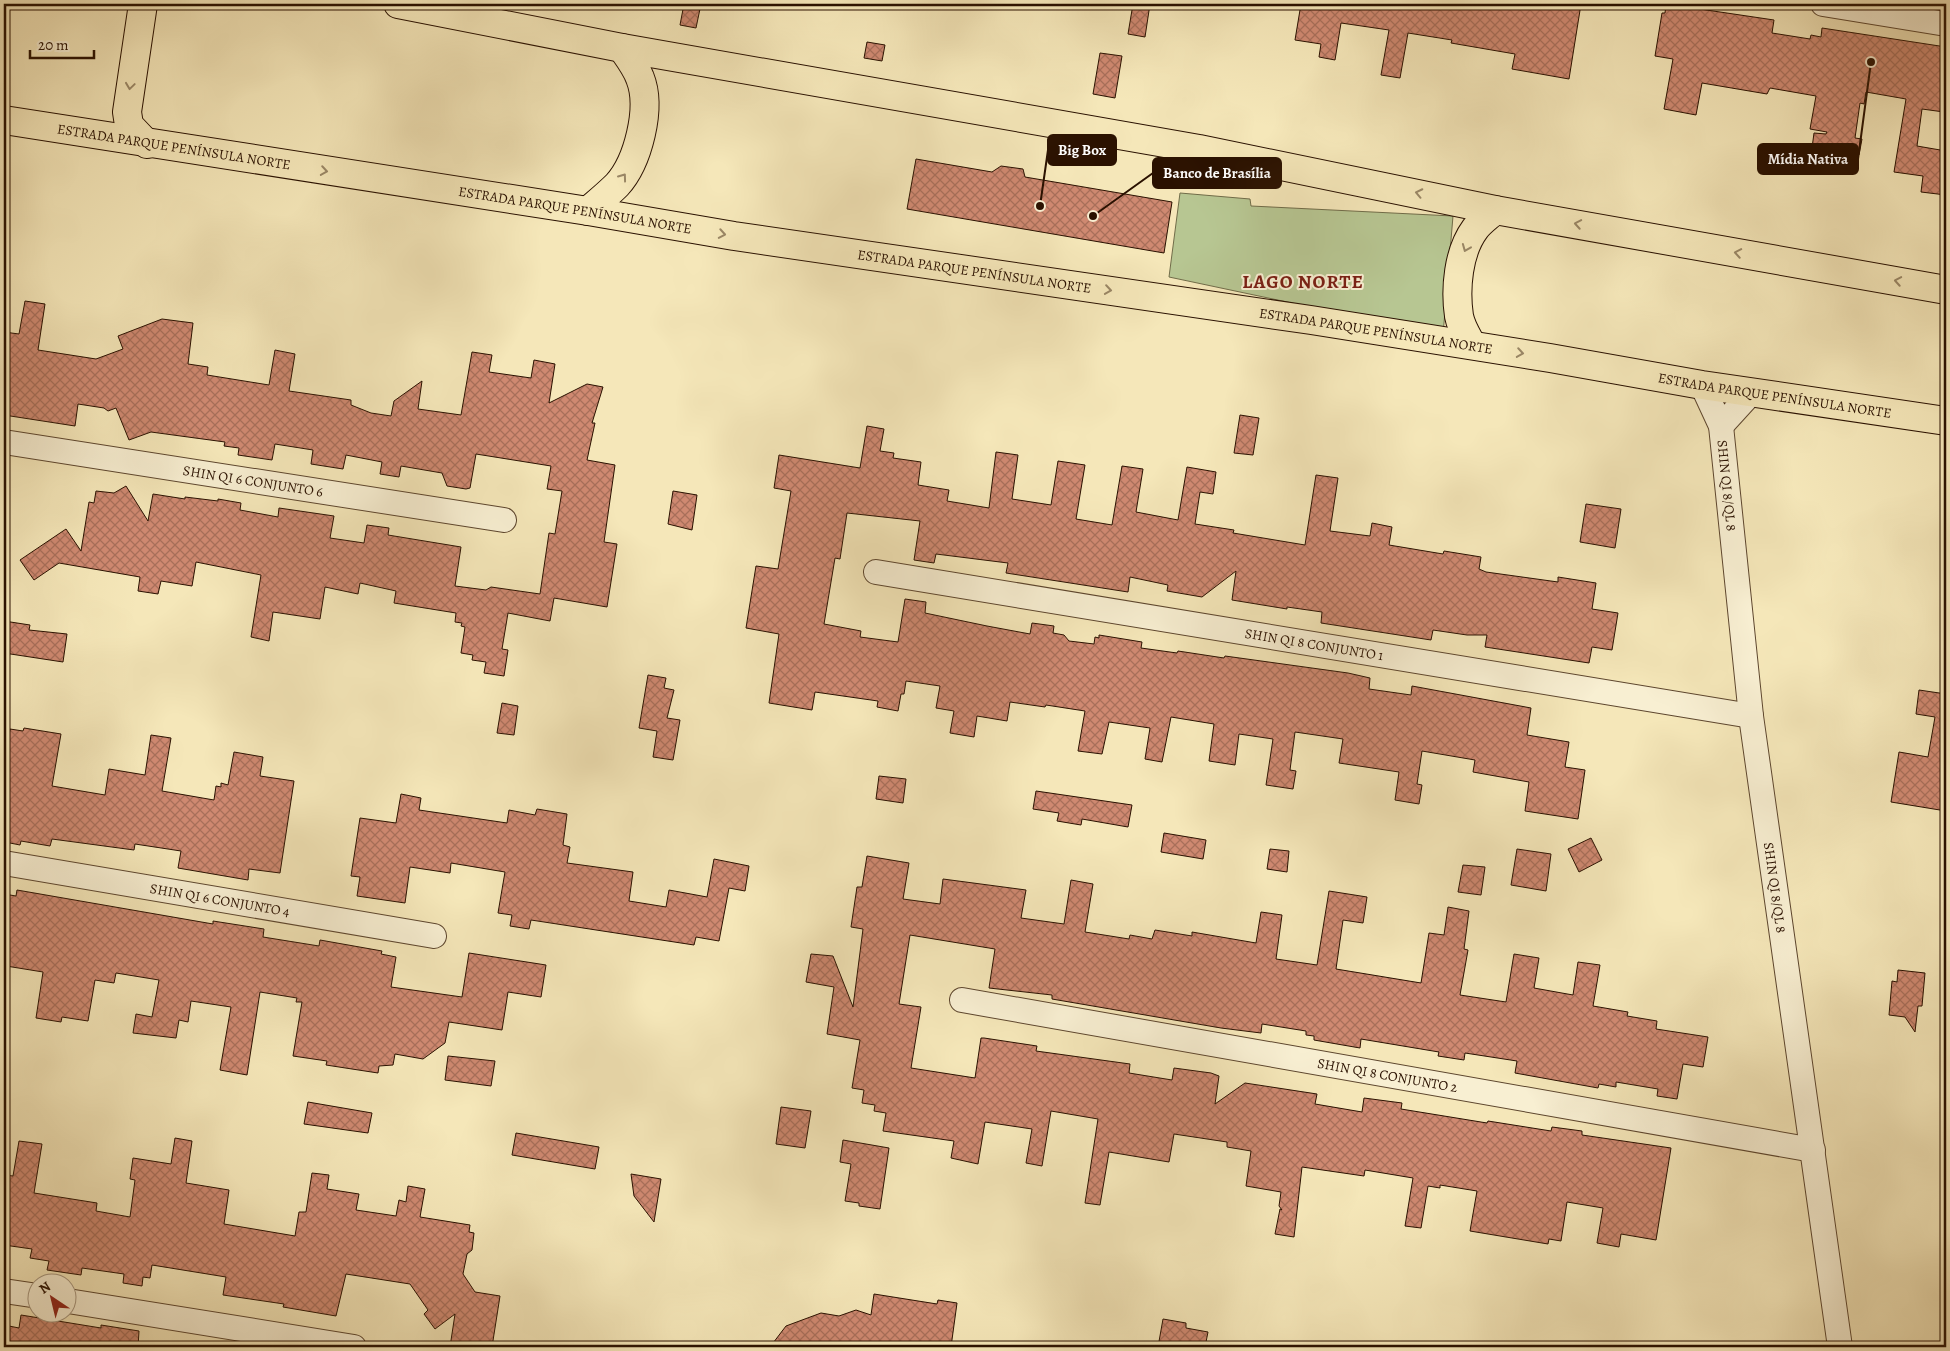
<svg xmlns="http://www.w3.org/2000/svg" width="1950" height="1351" font-family="Alegreya,serif">
<style>
.grass{fill:#b7c692;stroke:#706c49}
.building{fill:url(#building-cross-hatch);stroke:#2a1100}
.lines{fill:none;stroke-linecap:round;stroke-linejoin:round}
.minor-casing{stroke:#5d462e;stroke-width:26}
.major-casing{stroke:#2a1100;stroke-width:30}
.minor{stroke:#f8efd2;stroke-width:24}
.major{stroke:#f5e7b9;stroke-width:28}
.oneway{stroke:#9a8766}
.labels{text-anchor:middle;dominant-baseline:central;stroke-width:4;stroke-linejoin:round;paint-order:stroke}
.street-label{font-size:14px;fill:#2a1100;stroke:#f8efd2}
.district-label{font-size:19px;font-weight:bold;letter-spacing:1px;fill:#7a1f14;stroke:#f8efd2}
.leader{fill:none;stroke:#2a1100;stroke-width:2}
.callout-dot{fill:#2a1100;stroke:#f8efd2;stroke-width:2}
.callout{fill:#2a1100;stroke:#2a1100;stroke-width:2}
.callout-label{font-size:15px;text-anchor:middle;font-weight:bold;fill:#fff}
</style>
<defs>
<pattern id="building-cross-hatch" width="8" height="8" patternUnits="userSpaceOnUse" patternTransform="scale(1.25)"><rect width="8" height="8" fill="#cf8971"/><path d="M0 0l8 8M0 8l8-8" fill="none" stroke="#a86f5a"/></pattern>
</defs>
<rect width="100%" height="100%" fill="#f5e7b9"/>
<filter id="stains"><feTurbulence type="fractalNoise" baseFrequency=".004" numOctaves="4"/><feColorMatrix values="0 0 0 0 .2 0 0 0 0 .09 0 0 0 0 .02 0 0 0 .5 -.17"/></filter>
<radialGradient id="worn" r=".72"><stop offset=".6" stop-color="#630" stop-opacity="0"/><stop offset="1" stop-color="#630" stop-opacity=".3"/></radialGradient>
<path class="grass" d="M1180,193L1250,199L1251,206L1453,216L1443,335L1169,277Z"/>
<g class="building">
<path d="M684,4H701L696,28L680,25Z"/>
<path d="M1133,4H1150L1145,37L1128,34Z"/>
<path d="M1301,4H1581L1569,79L1512,69L1515,54L1451,43L1452,40L1408,33L1400,78L1381,75L1389,30L1341,23L1335,60L1319,57L1321,44L1295,40Z"/>
<path d="M1666,4L1774,20L1772,33L1810,39L1811,35L1821,37L1822,28L1946,47V110L1944,112L1922,109L1917,146L1946,151V195L1921,192L1923,176L1894,172L1906,99L1866,92L1864,104L1860,103L1855,138L1862,139L1859,155L1812,148L1814,133L1826,134L1827,132L1810,129L1816,96L1770,88L1767,94L1702,83L1696,115L1664,109L1673,59L1655,56L1662,13H1665Z"/>
<path d="M867,42L885,45L882,61L864,58Z"/>
<path d="M1100,53L1122,56L1115,98L1093,94Z"/>
<path d="M916,159L992,172L1001,166L1023,169L1025,177L1172,202L1164,253L907,209Z"/>
<path d="M25,301L45,304L38,350L96,359L123,349L118,336L162,319L193,323L188,364L208,367L207,375L269,385L275,350L295,354L289,391L351,400V405L371,413L391,416L394,401L422,381L418,409L461,415L472,352L492,355L489,372L531,378L534,360L555,364L549,403L587,384L603,387L592,423H595L587,460L615,465L604,542L617,544L607,607L554,598L550,621L508,613L502,649L508,650L504,676L484,673L486,662L472,660L473,655L461,653L465,627L461,626L462,623L455,622L456,613L394,603L396,591L360,583L358,594L325,587L320,619L273,612L269,641L251,637L261,575L196,562L192,586L161,581L158,594L138,591L140,577L59,563L34,580L20,560L66,529L81,551L89,502L94,503L96,491L114,493L126,486L148,521L153,494L185,499V497L218,501V499L241,503L240,510L278,517L279,508L334,516L330,538L364,543L367,525L389,528L388,535L461,547L455,586L486,590L491,587L540,594L549,533L555,534L562,491L547,489L551,466L476,454L470,488L466,489L447,486L442,473L401,466L399,477L380,474L382,462L346,455L343,469L311,464L313,450L275,444L272,460L238,455L239,448L224,446L225,442L151,432L129,440L116,408L108,411L104,408L78,404L75,426L4,415V332L19,334Z"/>
<path d="M1240,415L1259,418L1253,455L1234,453Z"/>
<path d="M867,426L884,429L880,451L894,453L893,458L921,462L918,485L949,490L947,501L989,508L996,452L1018,455L1012,499L1051,505L1058,461L1085,465L1076,519L1112,525L1122,466L1143,469L1136,512L1178,520L1187,467L1216,472L1213,494L1200,492L1195,524L1234,530L1233,533L1305,545L1316,475L1338,478L1330,531L1370,536L1372,523L1392,527L1389,545L1443,554L1444,551L1481,557L1479,569L1486,572L1558,582V577L1596,583L1592,609L1618,613L1612,650L1592,647L1589,663L1485,647L1487,635H1467L1433,630L1431,640L1321,623L1322,612L1287,607V609L1232,600L1236,571L1202,597L1167,591L1168,585L1130,577L1128,592L1006,573L1008,563L936,554L934,563L914,560L920,521L847,513L840,559L835,558L824,624L861,631L860,637L898,642L905,599L926,602L925,613L987,626L1030,634L1032,623L1054,626L1053,633L1064,635L1069,641L1094,644L1095,637L1099,638V635L1142,642L1141,648L1177,653L1178,651L1224,658L1225,656L1348,673L1370,678L1369,689L1411,695L1412,686L1531,708L1527,735L1569,742L1565,767L1585,770L1578,819L1525,811L1529,782L1473,772L1475,760L1422,751L1417,784L1422,785L1419,804L1395,800L1399,772L1339,763L1343,739L1295,732L1290,770L1296,771L1293,789L1266,785L1273,739L1239,734L1235,765L1209,761L1214,724L1171,717L1162,762L1145,759L1150,728L1109,722L1102,754L1078,751L1085,711L1046,705L1045,707L1010,702L1007,721L977,716L974,737L950,733L954,711L936,708L940,686L906,681L904,694H901L898,711L877,707L878,701L815,692L812,710L769,703L779,634L746,628L756,566L778,569L791,491L774,488L779,455L860,468Z"/>
<path d="M673,491L697,495L692,530L668,524Z"/>
<path d="M1586,504L1621,509L1615,548L1580,542Z"/>
<path d="M4,621L30,625L29,630L67,634L63,662L4,653Z"/>
<path d="M648,675L666,678L664,688L674,690L667,718L680,720L673,760L653,757L657,731L639,728Z"/>
<path d="M1919,690L1946,694V811L1891,802L1899,752L1928,757L1935,717L1916,714Z"/>
<path d="M502,703L518,706L514,735L497,733Z"/>
<path d="M24,728L61,734L52,786L105,795L109,769L145,775L151,735L171,738L162,791L214,800L216,786L221,787V783L228,785L234,752L263,757L260,776L294,781L280,873L249,869L248,880L178,868L181,851L135,844L134,850L52,839L50,846L21,841L20,845L10,843L4,838V768L10,729L23,731Z"/>
<path d="M879,776L906,779L903,803L876,799Z"/>
<path d="M1036,791L1132,805L1128,827L1082,819L1081,825L1057,821L1059,813L1033,809Z"/>
<path d="M401,794L421,798L419,810L507,823L509,810L535,815L537,809L567,814L563,845L570,847L567,863L633,872L629,901L666,907L669,890L707,897L714,859L749,866L745,891L729,888L719,941L696,937L694,945L531,920L529,929L510,926L512,915L498,913L505,872L451,863L450,873L410,867L405,903L357,896L360,877L351,876L360,818L396,823Z"/>
<path d="M1164,833L1206,840L1203,859L1161,852Z"/>
<path d="M1591,838L1602,860L1579,872L1568,849Z"/>
<path d="M1270,849L1289,851L1287,872L1267,869Z"/>
<path d="M1517,849L1551,854L1546,891L1511,885Z"/>
<path d="M867,856L909,863L903,899L940,904L943,879L1026,890L1021,918L1064,924L1071,880L1093,884L1085,932L1129,939L1130,935L1152,939L1155,930L1192,936V932L1256,943L1261,912L1282,915L1276,959L1317,965L1329,891L1367,897L1363,923L1343,920L1336,969L1421,983L1429,933L1444,935L1448,907L1469,911L1464,949L1468,950L1460,995L1506,1002L1514,954L1539,958L1534,988L1573,995L1578,962L1600,965L1593,1006L1628,1012L1627,1016L1657,1021L1656,1029L1708,1037L1703,1067L1683,1064L1677,1099L1657,1096L1658,1089L1616,1082V1087L1599,1084L1598,1088L1515,1073L1517,1061L1465,1053L1464,1060L1438,1056L1439,1052L1361,1039L1360,1048L1314,1040V1036L1306,1035V1031L1262,1024L1261,1033L1221,1028L1052,999V995L989,988L995,949L910,935L899,1004L921,1007L911,1068L975,1078L981,1038H984L1037,1046L1036,1051L1130,1064L1129,1073L1172,1080L1174,1068L1211,1073L1219,1076L1215,1104L1245,1083L1317,1094L1315,1104L1362,1112L1364,1098L1402,1103L1401,1109L1487,1123L1488,1121L1551,1131L1552,1127L1582,1131V1135L1671,1148L1656,1240L1621,1234L1619,1247L1597,1243L1603,1208L1567,1202L1561,1241L1549,1239L1548,1244L1470,1231L1477,1191L1440,1185V1188L1428,1186L1421,1228L1405,1226L1413,1178L1365,1170L1364,1176L1302,1167L1294,1237L1275,1234L1280,1209L1282,1210L1279,1206L1281,1192L1246,1186L1251,1151L1227,1147V1142L1174,1134L1169,1162L1109,1152L1100,1205L1085,1203L1098,1119L1051,1111L1042,1166L1026,1163L1032,1129L985,1122L978,1164L951,1158L954,1141L883,1131L886,1113L874,1111L875,1105L862,1103L864,1090L852,1088L860,1040L827,1034L834,987L806,982L811,954L833,956L853,1007L863,929L851,927L857,887H862Z"/>
<path d="M1463,865L1485,867L1481,895L1458,892Z"/>
<path d="M17,890L213,924V921L264,929L263,937L319,946L320,940L382,951L381,954L396,957L391,987L462,997L469,953L546,965L541,997L508,992L502,1030L449,1022L445,1043L423,1059L395,1054L393,1065L379,1066L378,1073L326,1065L327,1061L293,1056L302,1002H296L297,998L260,992L247,1075L220,1070L231,1007L191,1001L188,1022L179,1020L176,1038L133,1033L136,1014L152,1017L159,980L116,973L114,983L95,980L88,1021L62,1017L61,1022L36,1018L43,972L6,966L8,953L4,952V894L16,896Z"/>
<path d="M1898,970L1925,973L1922,1006H1918L1915,1032L1905,1017L1889,1015L1892,981L1897,982Z"/>
<path d="M448,1056L495,1061L491,1086L445,1080Z"/>
<path d="M308,1102L372,1113L368,1133L304,1124Z"/>
<path d="M781,1107L811,1111L805,1148L776,1144Z"/>
<path d="M516,1133L599,1147L595,1169L512,1155Z"/>
<path d="M175,1138L192,1141L186,1183L229,1190L224,1224L295,1236L299,1212H306L312,1173L329,1175L327,1189L359,1194L356,1210L396,1216L399,1200L406,1202L408,1186L425,1189L420,1217L470,1225L469,1232L474,1233L472,1250L467,1254L463,1274L475,1292L500,1296L492,1347H450L455,1314L435,1329L424,1314L428,1310L410,1284L346,1274L336,1316L283,1307L284,1304L223,1295L226,1277L152,1265L150,1278L143,1277L142,1286L123,1283L124,1274L82,1268L81,1275L47,1270L49,1261L30,1258L32,1249L4,1245V1175L13,1176L19,1141L42,1144L34,1193L97,1203L96,1211L130,1217L135,1180L130,1179L133,1158L171,1164Z"/>
<path d="M843,1140L889,1148L880,1209L859,1206V1203L845,1201L851,1164L840,1162Z"/>
<path d="M631,1174L661,1179L654,1222L634,1196Z"/>
<path d="M874,1294L937,1304L938,1300L957,1303L951,1347H770L786,1326L821,1313L839,1316L856,1310L871,1315Z"/>
<path d="M21,1315L101,1328V1325L139,1331L138,1347H4V1325L19,1328Z"/>
<path d="M1163,1319L1186,1323V1328L1208,1332L1205,1347H1158Z"/>
</g>
<g class="lines">
<g class="minor-casing">
<g id="minor">
<path d="M1823,4L1946,24"/>
<path id="s1" d="M1702,385L1721,426L1751,716L1840,1347"/>
<path d="M1721,426L1752,392"/>
<path id="s2" d="M4,442L504,520"/>
<path id="s3" d="M876,572L1751,716"/>
<path id="s4" d="M4,863L434,936"/>
<path id="s5" d="M962,1000L1813,1150"/>
<path d="M4,1291L38,1296"/>
<path d="M68,1301L354,1347"/>
</g>
</g>
<g class="major-casing">
<g id="major">
<path d="M143,4L127,112L129,125L147,144"/>
<path d="M398,4L622,48L1199,149L1495,210L1946,290"/>
<path id="s6" d="M4,120L588,211L734,236L1311,320L1550,358L1702,385L1946,421"/>
<path d="M588,211C597,203 608,194 617,185C638,162 652,108 640,78C636,67 629,58 622,48"/>
<path d="M1472,345C1467,336 1461,327 1459,316C1455,289 1458,252 1475,229C1480,222 1489,216 1495,210"/>
</g>
</g>
<use href="#minor" class="minor"/>
<use href="#major" class="major"/>
</g>
<defs><path id="oneway-chevron" d="M-2-3.5L2.5 0L-2 3.5" fill="none" stroke-width="1.6" stroke-linecap="round" stroke-linejoin="round" transform="scale(1.25)"/></defs>
<g class="oneway">
<use href="#oneway-chevron" transform="translate(130 86) rotate(98)"/>
<use href="#oneway-chevron" transform="translate(324 171) rotate(9)"/>
<use href="#oneway-chevron" transform="translate(623 177) rotate(-54)"/>
<use href="#oneway-chevron" transform="translate(1419 193) rotate(-168)"/>
<use href="#oneway-chevron" transform="translate(1578 224) rotate(-170)"/>
<use href="#oneway-chevron" transform="translate(722 234) rotate(10)"/>
<use href="#oneway-chevron" transform="translate(1466 248) rotate(112)"/>
<use href="#oneway-chevron" transform="translate(1738 253) rotate(-170)"/>
<use href="#oneway-chevron" transform="translate(1898 281) rotate(-170)"/>
<use href="#oneway-chevron" transform="translate(1108 290) rotate(8)"/>
<use href="#oneway-chevron" transform="translate(1520 353) rotate(9)"/>
</g>
<g class="labels">
<g class="street-label">
<text stroke="none"><textPath href="#s6" startOffset="172">ESTRADA PARQUE PENÍNSULA NORTE</textPath></text>
<text stroke="none"><textPath href="#s6" startOffset="578">ESTRADA PARQUE PENÍNSULA NORTE</textPath></text>
<text stroke="none"><textPath href="#s6" startOffset="982">ESTRADA PARQUE PENÍNSULA NORTE</textPath></text>
<text stroke="none"><textPath href="#s6" startOffset="1388">ESTRADA PARQUE PENÍNSULA NORTE</textPath></text>
<text stroke="none"><textPath href="#s6" startOffset="1792">ESTRADA PARQUE PENÍNSULA NORTE</textPath></text>
<text stroke="none"><textPath href="#s2" startOffset="252">SHIN QI 6 CONJUNTO 6</textPath></text>
<text stroke="none"><textPath href="#s1" startOffset="105">SHIN QI 8/QL 8</textPath></text>
<text stroke="none"><textPath href="#s3" startOffset="444">SHIN QI 8 CONJUNTO 1</textPath></text>
<text stroke="none"><textPath href="#s1" startOffset="510">SHIN QI 8/QL 8</textPath></text>
<text stroke="none"><textPath href="#s4" startOffset="219">SHIN QI 6 CONJUNTO 4</textPath></text>
<text stroke="none"><textPath href="#s5" startOffset="432">SHIN QI 8 CONJUNTO 2</textPath></text>
</g>
<g class="district-label">
<text x="1303" y="282">LAGO NORTE</text>
</g>
</g>
<path class="leader" d="M1040 206L1048 150M1871 62L1858 159M1093 216L1153 173"/>
<g class="callout-dot">
<circle cx="1040" cy="206" r="5"/>
<circle cx="1871" cy="62" r="5"/>
<circle cx="1093" cy="216" r="5"/>
</g>
<g class="callout">
<rect x="1048" y="135" width="68" height="30" rx="5"/>
<rect x="1758" y="144" width="100" height="30" rx="5"/>
<rect x="1153" y="158" width="128" height="30" rx="5"/>
</g>
<g class="callout-label">
<text x="1082" y="155">Big Box</text>
<text x="1808" y="164">Mídia Nativa</text>
<text x="1217" y="178">Banco de Brasília</text>
</g>
<rect width="1950" height="1351" fill="none" stroke="#f5e7b9" stroke-width="20"/>
<rect x="5" y="5" width="1940" height="1341" fill="none" stroke="#2a1100" stroke-width="2.5"/>
<rect x="10" y="10" width="1930" height="1331" fill="none" stroke="#2a1100"/>
<g transform="translate(52 1298) rotate(325)"><circle r="24" fill="#f8efd2" stroke="#a6967e"/>
<path d="M0-4L9 19L0 12L-9 19Z" fill="#8f2418"/>
<text y="-8" font-size="14" font-weight="bold" text-anchor="middle" fill="#2a1100">N</text>
</g>
<path d="M30 50v8h64v-8" fill="none" stroke="#2a1100" stroke-width="2.5"/>
<text x="38" y="50" font-size="15" fill="#2a1100" stroke="#f8efd2" stroke-width="4" paint-order="stroke">20 m</text>
<rect width="100%" height="100%" filter="url(#stains)"/>
<rect width="100%" height="100%" fill="url(#worn)"/>
</svg>
